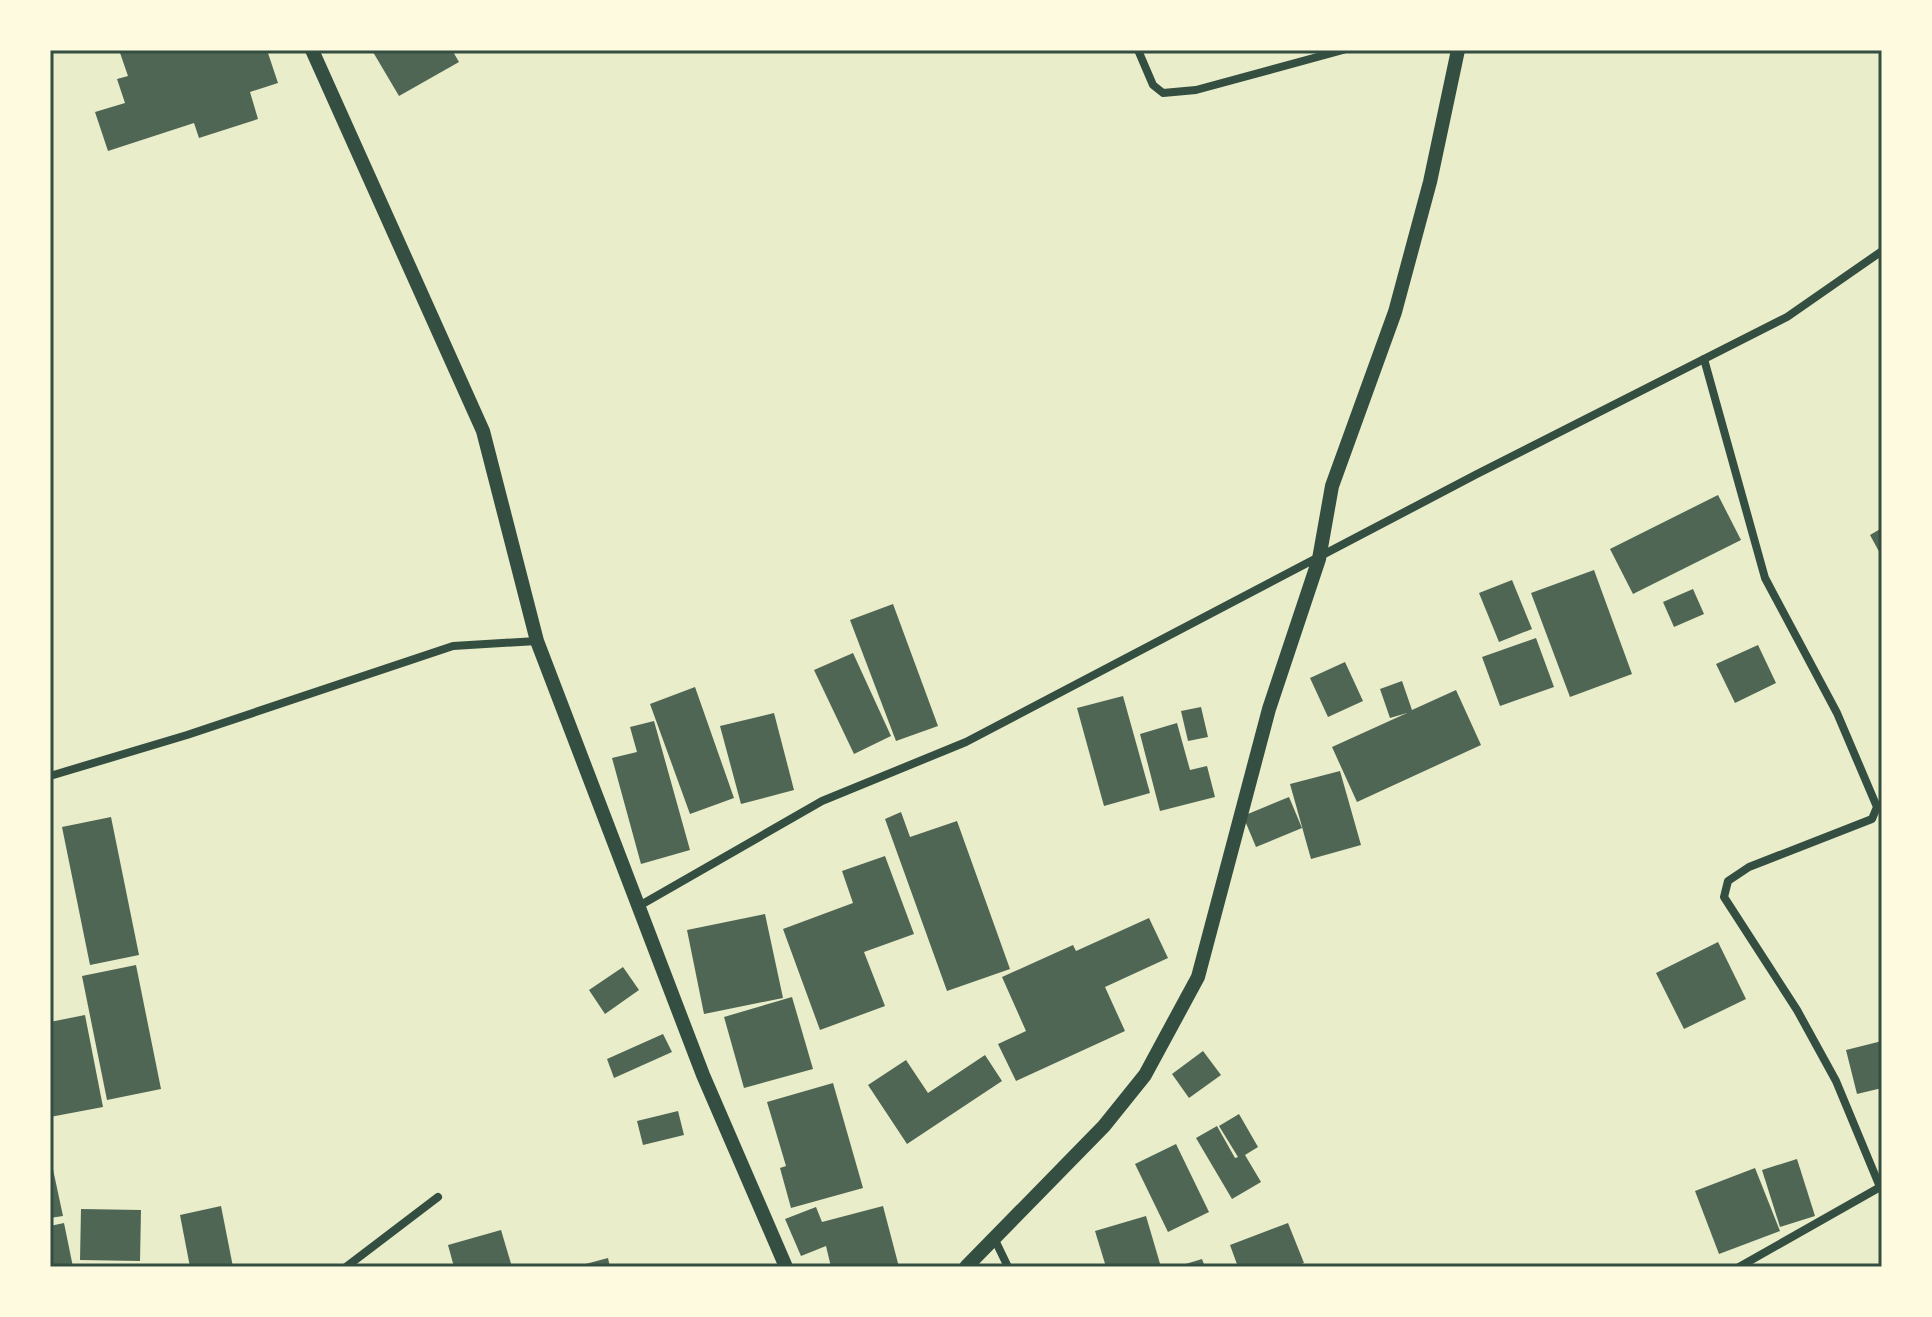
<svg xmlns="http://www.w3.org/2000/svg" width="1932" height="1317" font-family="'Sofia Sans Condensed',sans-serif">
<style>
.building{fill:#4f6655}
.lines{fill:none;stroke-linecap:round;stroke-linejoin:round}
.minor{stroke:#344e41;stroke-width:8}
.tertiary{stroke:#344e41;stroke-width:14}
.neatline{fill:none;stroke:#344e41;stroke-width:3}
</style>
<rect width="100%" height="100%" fill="#e9edc9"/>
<g class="building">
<path d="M119,50H267L278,83L250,92L258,119L199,138L194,123L108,151L95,112L125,103L117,79L128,76Z"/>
<path d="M376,50H452L459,62L399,96L373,52Z"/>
<path d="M1718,495L1741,540L1633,594L1610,549Z"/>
<path d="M1882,528V557L1870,535Z"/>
<path d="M1594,570L1632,674L1570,697L1531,593Z"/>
<path d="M1512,580L1532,629L1499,642L1479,593Z"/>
<path d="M1693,589L1704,614L1674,627L1663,602Z"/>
<path d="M893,604L938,726L896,741L850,620Z"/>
<path d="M1536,638L1554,687L1500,706L1482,657Z"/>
<path d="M1758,645L1776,683L1735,703L1716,664Z"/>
<path d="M853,653L891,736L854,754L814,670Z"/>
<path d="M1345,662L1363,701L1328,717L1310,678Z"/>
<path d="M1402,681L1412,710L1456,690L1481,745L1357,802L1332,747L1407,713L1390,718L1380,689Z"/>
<path d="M695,687L734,798L690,814L650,704Z"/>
<path d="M1123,696L1150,793L1104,806L1077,708Z"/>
<path d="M1201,707L1208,737L1188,741L1181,711Z"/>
<path d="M774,713L794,790L741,804L720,726Z"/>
<path d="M654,721L690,850L641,864L612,758L637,752L630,727Z"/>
<path d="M1177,723L1190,770L1207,766L1215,797L1160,811L1140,734Z"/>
<path d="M1340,771L1361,845L1311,859L1290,784Z"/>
<path d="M1289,797L1302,828L1256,847L1243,816Z"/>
<path d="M901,812L910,837L957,821L1010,969L947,991L885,819Z"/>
<path d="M111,817L139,955L90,965L62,827Z"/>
<path d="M885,856L914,934L864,952L885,1006L820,1030L783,929L853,903L842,871Z"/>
<path d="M765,914L783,998L704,1014L687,930Z"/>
<path d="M1149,918L1168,958L1105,987L1125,1031L1016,1081L998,1044L1026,1031L1002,977L1073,945L1076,951Z"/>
<path d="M1718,942L1746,999L1684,1029L1656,973Z"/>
<path d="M136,965L161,1089L107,1100L82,976Z"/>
<path d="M623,967L639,990L605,1014L589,990Z"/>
<path d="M792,997L813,1069L744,1088L724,1017Z"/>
<path d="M85,1015L103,1107L50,1117V1022Z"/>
<path d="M663,1034L672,1052L614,1078L607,1059Z"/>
<path d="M1882,1041V1088L1857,1094L1846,1050Z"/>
<path d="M1203,1051L1221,1075L1189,1098L1172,1074Z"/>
<path d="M985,1055L1002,1081L907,1144L868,1085L906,1060L928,1093Z"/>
<path d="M833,1083L863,1188L791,1208L780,1168L786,1166L767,1102Z"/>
<path d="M678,1111L684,1135L643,1145L637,1121Z"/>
<path d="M1239,1114L1258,1147L1245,1155L1261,1182L1232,1199L1196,1138L1217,1126L1235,1158L1238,1157L1219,1126Z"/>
<path d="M1176,1144L1209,1212L1168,1232L1135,1164Z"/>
<path d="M1797,1159L1815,1216L1780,1227L1762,1170Z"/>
<path d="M51,1160L63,1216L50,1218V1161Z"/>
<path d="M1755,1168L1780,1231L1719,1254L1695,1191Z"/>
<path d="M221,1206L233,1267H190L180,1215Z"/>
<path d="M883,1206L899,1267H831L826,1246L801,1256L785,1219L816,1207L822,1222Z"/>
<path d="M81,1209L141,1210L140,1261L80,1260Z"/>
<path d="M1146,1216L1161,1267H1106L1095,1231Z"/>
<path d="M64,1223L73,1267H50V1226Z"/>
<path d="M1288,1223L1304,1263L1293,1267H1238L1230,1245Z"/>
<path d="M501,1230L512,1267H454L448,1245Z"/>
<path d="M608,1258L610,1267H578V1266Z"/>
<path d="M1202,1259L1205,1267H1179V1266Z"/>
</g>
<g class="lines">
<g class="minor">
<path d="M1138,50L1153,85L1163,93L1196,90L1343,50"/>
<path d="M1704,359L1765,578L1837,713L1877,807L1872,819L1749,867L1728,881L1724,897L1797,1010L1836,1081L1880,1187"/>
<path d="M50,776L187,735L453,646L537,641"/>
<path d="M639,906L822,801L966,742L1477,474L1787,317L1882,251"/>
<path d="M995,1240L1008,1267"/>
<path d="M346,1267L438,1197"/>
<path d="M1739,1267L1882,1186"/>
</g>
<g class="tertiary">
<path d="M312,50L483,431L537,641L703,1075L786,1267"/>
<path d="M966,1267L1104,1126L1145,1075L1198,977L1269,709L1319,559L1332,486L1395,312L1430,182L1458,50"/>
</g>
</g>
<rect width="1932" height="1317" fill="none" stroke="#fefae0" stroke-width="104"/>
<rect x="52" y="52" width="1828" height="1213" class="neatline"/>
</svg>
